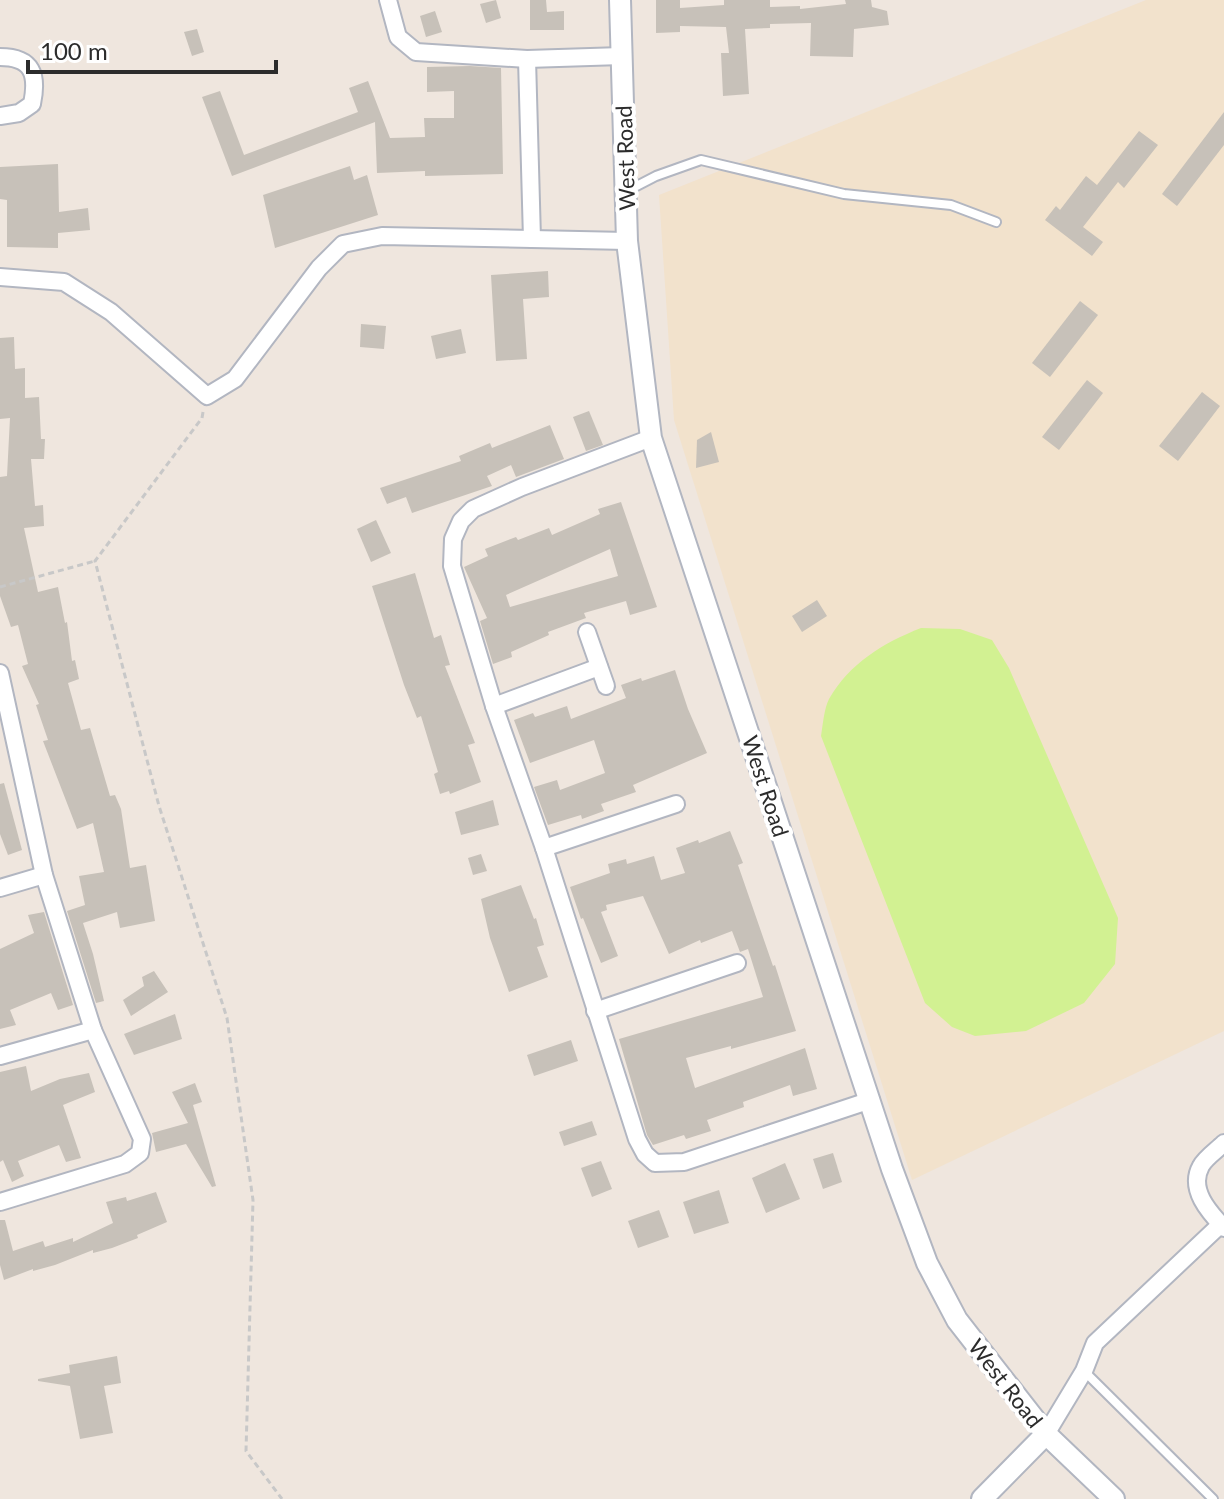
<svg xmlns="http://www.w3.org/2000/svg" width="1224" height="1499" font-family="Lato,sans-serif">
<style>
.education{fill:#f2e2cc}
.pitch{fill:#d2f192}
.building{fill:#c7c1b9;fill-rule:evenodd}
.lines{fill:none;stroke-linecap:round;stroke-linejoin:round}
.service-casing{stroke:#b2b6c1;stroke-width:12}
.minor-casing{stroke:#b2b6c1;stroke-width:20}
.tertiary-casing{stroke:#b2b6c1;stroke-width:24}
.path{stroke:#c8c8c8;stroke-width:3;stroke-dasharray:6 4;stroke-linecap:butt}
.service{stroke:#fff;stroke-width:8}
.minor{stroke:#fff;stroke-width:16}
.tertiary{stroke:#fff;stroke-width:20}
.labels{text-anchor:middle;dominant-baseline:central;stroke-width:8;stroke-linejoin:round;paint-order:stroke}
.street-label{font-size:22px;fill:#2c2c2c;stroke:#fff}
</style>
<rect width="100%" height="100%" fill="#efe6de"/>
<path class="education" d="M1146,0H1224V1031L912,1180L674,420L659,195Z"/>
<path class="pitch" d="M921,628L960,629L992,640L1009,668L1118,918L1115,964L1084,1003L1026,1031L975,1036L952,1027L925,1003L821,736C823,724 824,709 829,699C850,663 883,643 921,628Z"/>
<g class="building">
<path d="M496,0L501,18L486,23L480,4Z"/>
<path d="M530,0H546L547,12L564,11V30H530Z"/>
<path d="M656,0H680V8L724,5V0H770V7L800,6V9L846,4L845,0H871L872,7L887,11L889,25L854,29L853,57L810,56L811,23L770,24V28L745,29L749,94L723,96L721,53H729L726,27L680,26V32L656,33Z"/>
<path d="M435,11L442,32L426,37L420,16Z"/>
<path d="M197,29L204,52L192,56L184,32Z"/>
<path d="M470,66L501,68L503,174L425,176V171L377,173L375,122L232,176L202,97L220,91L244,155L358,112L349,88L368,81L390,138L425,137L424,118H454V91L427,92V67Z"/>
<path d="M1224,112V145L1177,206L1162,194Z"/>
<path d="M1139,131L1158,145L1124,188L1118,182L1083,227L1103,242L1092,256L1045,220L1056,206L1060,210L1086,176L1097,185Z"/>
<path d="M58,164L59,212L88,208L90,230L58,233V248L7,247V200L0,199V167Z"/>
<path d="M350,166L354,180L367,175L378,215L275,248L263,195Z"/>
<path d="M548,271L549,297L523,299L527,359L496,361L491,275Z"/>
<path d="M1080,301L1098,315L1050,377L1032,363Z"/>
<path d="M361,324L386,326L384,349L360,347Z"/>
<path d="M461,329L466,353L436,359L431,336Z"/>
<path d="M14,337L15,369L25,368V398L39,397L41,439H45L44,459H31L35,506L43,505L44,526L24,528L38,592L58,587L65,623L67,622L72,661L75,660L79,679L68,683L81,730L90,728L110,796L115,795L121,809L130,868L146,865L155,921L120,928L117,912L83,923L93,954L104,1001L96,1003L67,911L85,905L79,876L104,872L93,823L77,829L43,741L48,740L36,705L39,704L22,666L28,664L18,625L11,627L0,596V477L7,476L10,418L0,419V338Z"/>
<path d="M1087,380L1103,393L1059,450L1042,437Z"/>
<path d="M1202,392L1220,406L1178,461L1159,446Z"/>
<path d="M589,411L603,445L586,451L573,417Z"/>
<path d="M550,425L564,459L516,477L511,465L487,476L492,486L412,513L406,497L387,504L380,488L461,461L459,456L490,443L492,448Z"/>
<path d="M711,432L719,462L696,468L697,440Z"/>
<path d="M621,502L657,607L630,615L626,601L584,613L586,618L548,632L549,635L511,652L512,657L493,664L480,621L487,618L464,567L488,556L485,549L516,537L518,540L549,528L552,535L600,514L598,509ZM610,549L618,576L510,607L506,595Z"/>
<path d="M376,520L391,553L371,562L357,529Z"/>
<path d="M415,573L434,638L441,635L450,665L445,666L475,743L468,745L481,782L450,794L449,791L440,794L434,774L438,772L421,716L417,718L404,685L372,586Z"/>
<path d="M817,600L827,616L802,632L792,616Z"/>
<path d="M675,670L688,709L707,753L633,785L636,792L601,804L604,811L582,819L581,815L548,825L534,787L557,780L560,790L605,773L594,740L530,763L514,720L533,713L535,717L567,706L571,719L626,698L621,685L641,678L642,681Z"/>
<path d="M4,783L22,850L8,855L0,834V784Z"/>
<path d="M493,800L499,825L461,835L455,812Z"/>
<path d="M730,831L743,863L738,865L773,966L775,965L796,1031L731,1049V1046L686,1058L695,1088L805,1048L817,1089L793,1096L790,1085L743,1102L744,1107L707,1120L711,1131L686,1139L684,1135L653,1145L647,1135L619,1039L763,997L748,949L740,952L732,931L701,943L700,940L669,954L643,896L606,905L607,910L601,912L618,956L601,963L583,918L581,919L570,887L610,873L608,864L626,859L627,864L654,856L661,880L685,873L676,848L698,840L699,843Z"/>
<path d="M481,854L487,871L473,875L468,858Z"/>
<path d="M521,885L534,919L536,918L544,945L537,947L548,977L509,992L490,938L481,899Z"/>
<path d="M44,912L73,1005L58,1010L51,993L10,1010L16,1025L0,1029V949L34,933L28,915Z"/>
<path d="M154,971L168,992L131,1016L123,1000L144,986L142,977Z"/>
<path d="M175,1014L182,1039L134,1055L124,1034Z"/>
<path d="M571,1040L578,1061L534,1076L527,1055Z"/>
<path d="M26,1066L31,1091L60,1079L89,1073L95,1092L63,1105L81,1158L66,1162L59,1145L18,1161L24,1176L12,1182L3,1160L0,1162V1072Z"/>
<path d="M195,1083L202,1102L193,1105L216,1186L212,1187L186,1144L156,1152L152,1133L188,1123L172,1092Z"/>
<path d="M592,1121L597,1135L564,1146L559,1132Z"/>
<path d="M833,1153L842,1182L823,1189L813,1159Z"/>
<path d="M601,1161L612,1189L592,1197L581,1168Z"/>
<path d="M785,1163L800,1199L766,1213L752,1178Z"/>
<path d="M719,1190L729,1223L694,1234L683,1202Z"/>
<path d="M156,1192L167,1222L137,1235L138,1238L112,1248L93,1253V1250L55,1265L33,1271V1269L4,1280L0,1265V1220H5L13,1251L43,1241L45,1247L73,1238V1242L113,1223L106,1202L126,1197L127,1201Z"/>
<path d="M659,1210L669,1237L638,1248L628,1221Z"/>
<path d="M117,1356L121,1383L104,1386L113,1433L80,1439L70,1386L38,1381V1379L70,1373L69,1365Z"/>
</g>
<g class="lines">
<g class="service-casing">
<g id="service">
<path d="M627,191L656,176L701,160L844,194L951,205L996,222"/>
<path d="M1084,1371L1213,1499"/>
</g>
</g>
<g class="minor-casing">
<g id="minor">
<path d="M388,0L398,37L416,52L527,59L622,56"/>
<path d="M0,57C33,57 38,75 32,104L19,113L0,116"/>
<path d="M527,59L532,239"/>
<path d="M0,277L64,282L111,312L207,396L235,379L319,268L343,244L382,236L627,241"/>
<path d="M651,438L522,487L473,509L461,521L453,539L452,566L494,706L544,848L637,1139L645,1154L655,1163L684,1162L871,1100"/>
<path d="M587,632L606,686"/>
<path d="M0,673L44,875L93,1030L142,1139L140,1153L125,1164L0,1202"/>
<path d="M494,706L599,667"/>
<path d="M544,848L676,804"/>
<path d="M0,888L44,875"/>
<path d="M595,1011L737,963"/>
<path d="M0,1056L93,1030"/>
<path d="M1224,1143C1217,1150 1205,1158 1201,1166C1188,1189 1209,1212 1224,1228"/>
<path d="M1046,1434L1084,1371L1095,1343L1221,1224"/>
</g>
</g>
<g class="tertiary-casing">
<g id="tertiary">
<path d="M620,0L627,241L651,438L892,1169L927,1263L957,1320L1046,1434L1114,1499"/>
<path d="M982,1499L1046,1434"/>
</g>
</g>
<g class="path">
<path d="M203,412L202,418L95,561L159,806L227,1018L253,1200L246,1451L282,1499"/>
<path d="M0,587L95,561"/>
</g>
<use href="#service" class="service"/>
<use href="#minor" class="minor"/>
<use href="#tertiary" class="tertiary"/>
</g>
<g class="labels">
<g class="street-label">
<text transform="translate(625 158) rotate(-92)">West Road</text>
<text transform="translate(766 786) rotate(72)">West Road</text>
<text transform="translate(1006 1383) rotate(52)">West Road</text>
</g>
</g>
<path d="M28 60v12h248v-12" fill="none" stroke="#2c2c2c" stroke-width="4"/>
<text x="40" y="60" font-size="24" fill="#2c2c2c" stroke="#ffffff" stroke-width="6" paint-order="stroke">100 m</text>
</svg>
